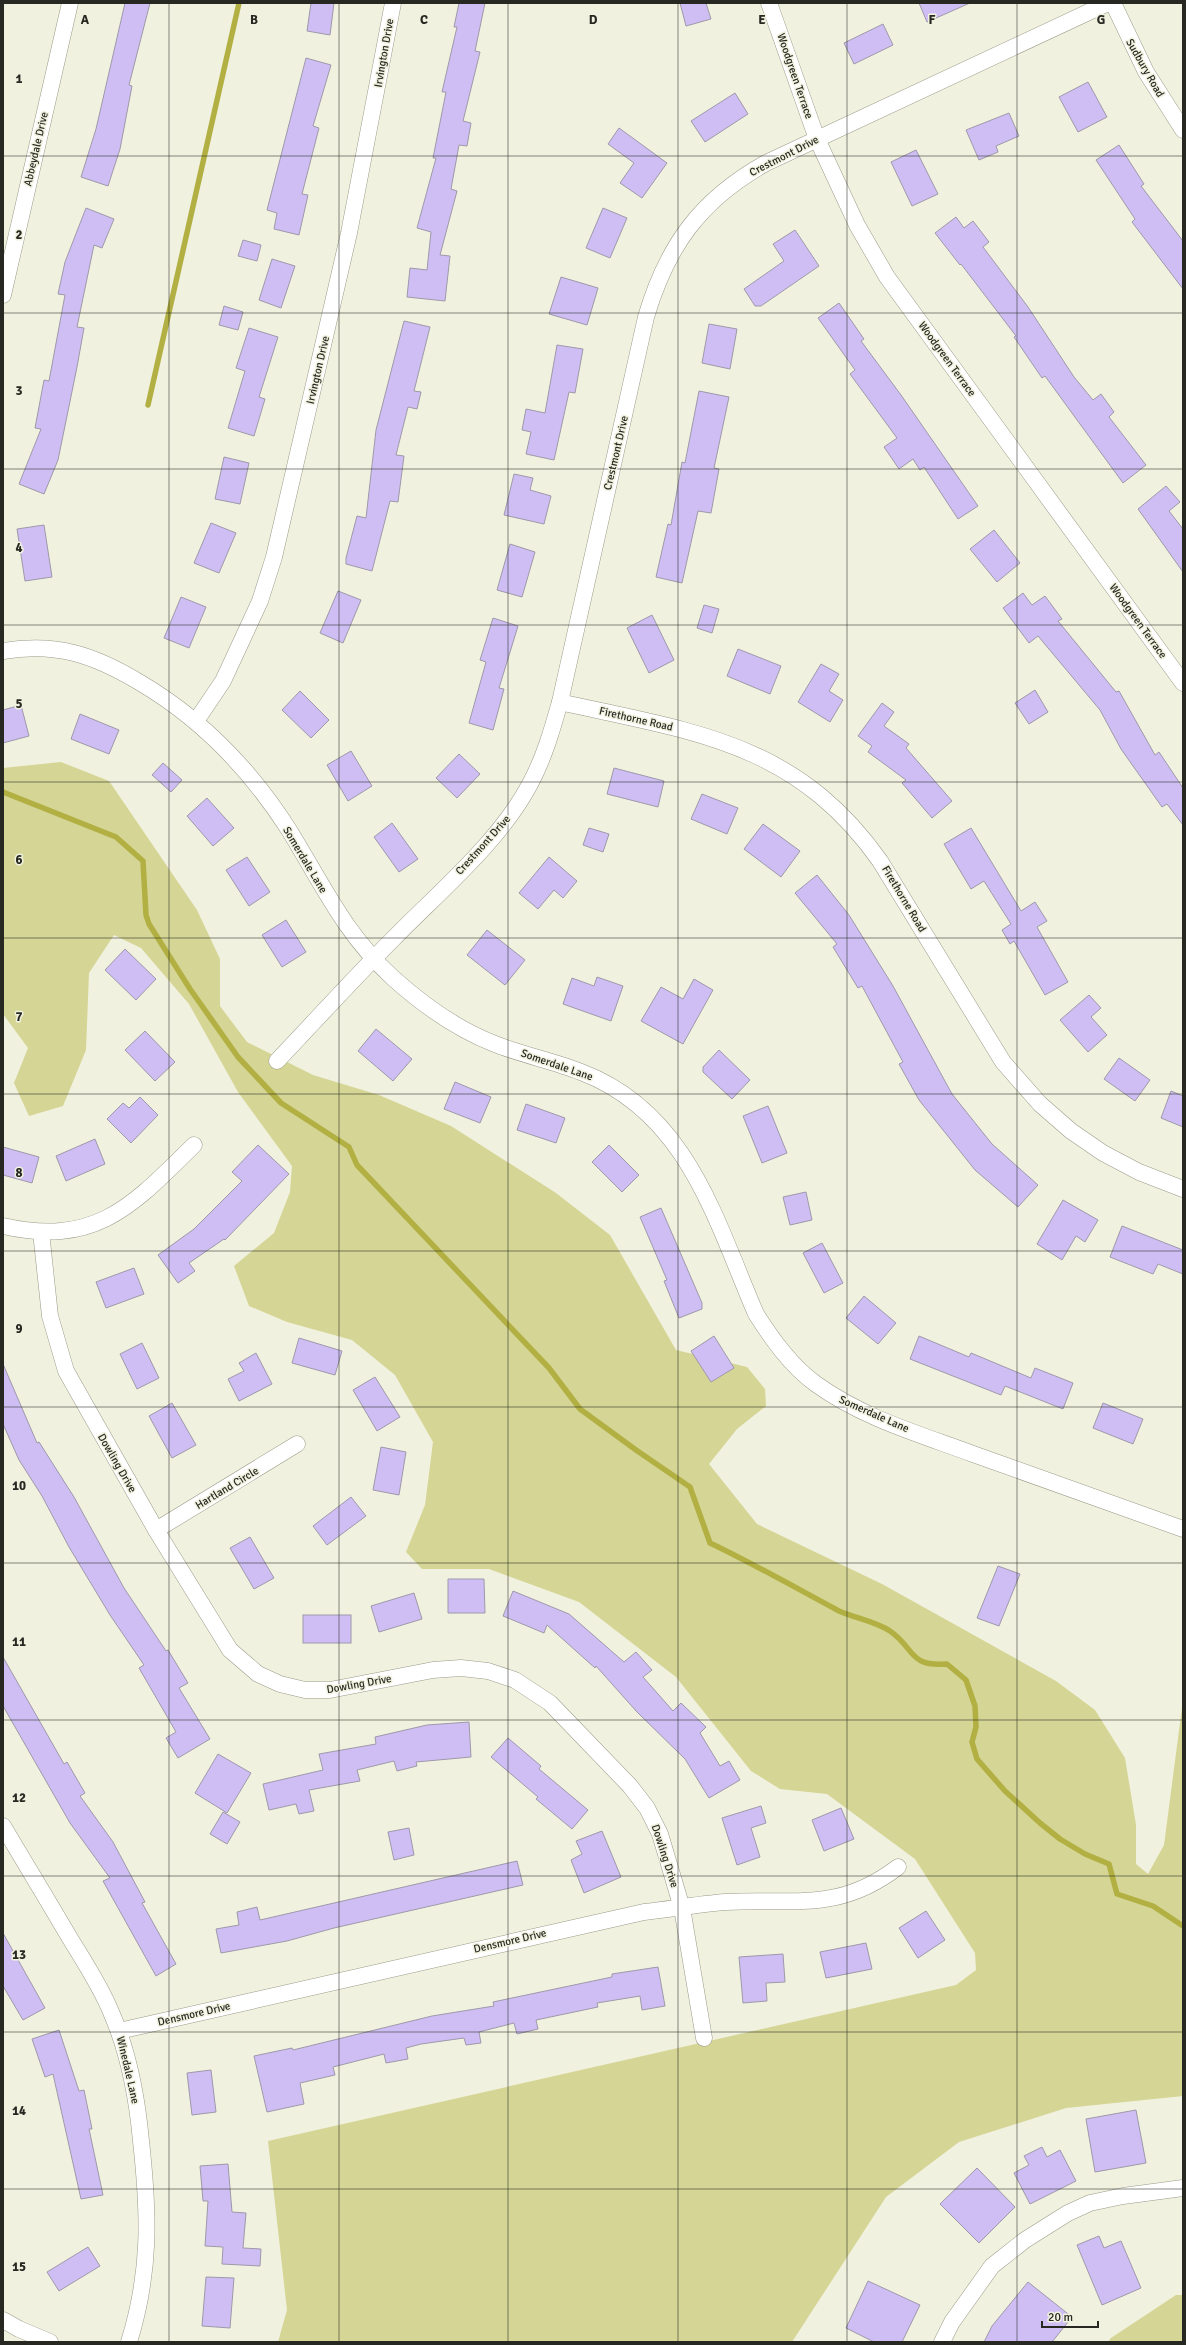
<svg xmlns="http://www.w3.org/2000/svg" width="1186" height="2345" font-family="Signika,sans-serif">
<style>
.green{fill:#d5d595}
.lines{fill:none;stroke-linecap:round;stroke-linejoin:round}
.stream{stroke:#b2b043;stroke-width:5.5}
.building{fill:#cfbef4;stroke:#9e99aa}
.minor-casing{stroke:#9b9b8a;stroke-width:17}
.minor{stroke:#fff;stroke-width:16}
.grid{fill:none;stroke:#272821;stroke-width:1;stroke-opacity:0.55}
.labels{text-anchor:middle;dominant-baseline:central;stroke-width:3;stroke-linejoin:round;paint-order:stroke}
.street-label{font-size:11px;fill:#272821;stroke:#f1f1df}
.grid-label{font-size:13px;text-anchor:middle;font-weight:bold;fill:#272821;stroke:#f1f1df;stroke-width:3;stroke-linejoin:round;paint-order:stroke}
</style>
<rect width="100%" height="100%" fill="#f1f1df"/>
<g class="green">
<path d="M61,762L109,781L197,910L220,959V1006L247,1042L313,1075L379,1095L451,1126L556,1193L610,1235L676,1350L747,1367L765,1389L766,1406L737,1429L709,1464L757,1524L882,1584L1056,1681L1095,1710L1125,1758L1136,1825V1864L1148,1874L1164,1845L1183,1700V2096L1066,2108L959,2142L886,2197L792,2342H278L287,2310L268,2141L956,1985L976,1970L975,1953L915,1859L827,1794L780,1789L751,1771L676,1677L579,1602L489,1569H422L406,1552L425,1505L433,1442L395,1375L352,1340L287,1322L249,1306L234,1266L274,1233L290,1192L292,1166L238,1092L189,1004L141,948L114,935L89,973L86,1050L63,1106L29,1116L14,1083L28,1048L3,1014V768Z"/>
<path d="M1176,2295H1183V2342H1108L1111,2338Z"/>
</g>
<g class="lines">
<g class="stream">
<path d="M148,405L239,3"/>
<path d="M3,792L116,837L143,861L146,915L149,924L190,989L238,1057L281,1103L349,1147L357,1165L549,1368L580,1409L636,1450L690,1487L710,1543C754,1564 796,1588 839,1611C855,1618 877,1622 890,1631C915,1648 908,1667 947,1664L966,1680L975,1706L976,1727L972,1742L977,1759L1005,1791L1040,1823L1060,1839L1085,1854L1109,1864L1117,1894L1153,1906L1183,1926"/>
</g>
</g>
<g class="building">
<path d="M125,3H150L129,85L132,86L120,149L108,186L81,177L96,129Z"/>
<path d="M311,3H334L330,35L307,31Z"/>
<path d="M459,3H485L475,51L480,52L463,121L471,123L467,146L459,145L451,189L457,191L440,255L450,256L445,301L407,297L410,268L427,270L431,232L417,228L436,158H433L446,92H442L457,27H454Z"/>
<path d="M680,3H706L711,19L686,26Z"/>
<path d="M919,3H970L927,22Z"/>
<path d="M883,24L893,45L854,64L844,43Z"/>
<path d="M306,58L331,65L313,126L319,128L302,194L308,195L299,235L274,229L277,213L267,210Z"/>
<path d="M1088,82L1107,117L1078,132L1059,97Z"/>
<path d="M735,93L748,114L705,142L691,121Z"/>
<path d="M1009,113L1019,136L996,146L998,152L979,160L966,130Z"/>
<path d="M619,128L667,163L642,198L620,183L634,163L608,144Z"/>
<path d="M1119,145L1144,184L1141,186L1183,241V289L1132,222L1135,219L1096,160Z"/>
<path d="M916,150L938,194L912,206L891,162Z"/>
<path d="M86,208L114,219L102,248L94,245L77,327L84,328L77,367L58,460L44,494L19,484L41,429L35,428L44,380L49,381L65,295L58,294L65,262Z"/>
<path d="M603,208L627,218L610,258L586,248Z"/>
<path d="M956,217L964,228L973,221L989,242L983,247L1028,307L1074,377L1093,400L1101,394L1114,412L1109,417L1146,465L1123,483L1045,376L1042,378L1014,337L1016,336L961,264L960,265L935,233Z"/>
<path d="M795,230L819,266L761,306H755L744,289L784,261L773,244Z"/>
<path d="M243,240L261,245L257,261L238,256Z"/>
<path d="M272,259L295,266L281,308L259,300Z"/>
<path d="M561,277L598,288L587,325L549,314Z"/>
<path d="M839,303L864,339L861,341L901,395L978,506L958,519L924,467L920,470L913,459L899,469L884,447L897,438L850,374L855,370L818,318Z"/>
<path d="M224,306L243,312L238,330L219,325Z"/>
<path d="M404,321L430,327L414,391L421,392L417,409L408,407L396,455L404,456L398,502L390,501L372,571L346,564V558L357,516L366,518L376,430Z"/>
<path d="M709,324L737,329L730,369L702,363Z"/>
<path d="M249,328L278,337L259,397L265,399L254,436L228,428L245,371L236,368Z"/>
<path d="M557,345L583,349L575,393L569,392L554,460L526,454L531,432L522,430L526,409L545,413Z"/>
<path d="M699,391L729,397L714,468L719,469L711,513L698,511L682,583L656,577L668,524L671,525L682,462L685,463Z"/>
<path d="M224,457L249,463L240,504L215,499Z"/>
<path d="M514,474L533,478L530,490L551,496L544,524L504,515Z"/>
<path d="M1166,486L1180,502L1169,511L1183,529V572L1138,509Z"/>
<path d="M211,523L236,533L219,573L194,563Z"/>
<path d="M44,525L52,577L25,581L17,529Z"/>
<path d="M994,530L1020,563L997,582L970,549Z"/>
<path d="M510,544L535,552L522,597L497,590Z"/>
<path d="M338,591L361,600L343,643L320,633Z"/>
<path d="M1023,593L1032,605L1045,596L1062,619L1058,621L1116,692L1119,691L1155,755L1159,752L1183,788V825L1167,804L1162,807L1121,749L1100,710L1038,636L1029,643L1003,608Z"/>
<path d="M181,597L206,607L189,648L164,638Z"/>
<path d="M704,605L719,609L712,633L697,628Z"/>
<path d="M652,615L674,660L649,673L627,628Z"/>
<path d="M493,618L518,626L499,688L504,689L493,730L469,723L486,662L480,660Z"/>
<path d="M738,649L781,666L770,694L727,676Z"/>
<path d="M821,664L839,674L829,691L843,700L830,722L798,702Z"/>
<path d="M1035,690L1048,712L1029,724L1015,703Z"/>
<path d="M300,691L329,720L311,738L282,710Z"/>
<path d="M882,703L894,712L884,726L909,744L906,748L952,801L932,818L902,783L906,780L868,752L872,746L858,736Z"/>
<path d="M21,705L29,736L3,743V710Z"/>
<path d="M80,714L119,730L109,754L71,739Z"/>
<path d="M351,751L372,786L348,801L327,765Z"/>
<path d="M459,754L480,774L457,798L436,778Z"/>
<path d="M163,763L182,780L171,792L152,775Z"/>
<path d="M614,768L664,781L658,807L607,794Z"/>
<path d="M702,794L738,808L727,834L691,819Z"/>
<path d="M207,798L234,828L213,846L187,816Z"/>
<path d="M392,823L418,859L399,872L374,837Z"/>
<path d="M763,824L800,851L781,877L744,849Z"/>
<path d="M589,828L609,834L603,852L583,845Z"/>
<path d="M971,828L1021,911L1035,902L1047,921L1037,927L1068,982L1045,995L1014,941L1010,944L1002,930L1011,924L984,881L971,889L944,844Z"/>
<path d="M247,857L270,892L249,906L226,870Z"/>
<path d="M549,857L577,881L563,898L554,890L538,909L519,893Z"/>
<path d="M817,875L849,915L893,986L952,1094L992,1144L1038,1185L1018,1207L975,1170L919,1100L899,1064L903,1062L862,986L858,988L833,947L837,944L795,893Z"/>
<path d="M286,920L306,952L282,967L262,935Z"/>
<path d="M487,930L525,960L505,985L467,955Z"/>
<path d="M125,949L156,979L136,1000L105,970Z"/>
<path d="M597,977L623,986L611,1021L563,1004L572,978L594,986Z"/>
<path d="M694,979L713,990L683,1044L641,1021L661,987L683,999Z"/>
<path d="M1089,995L1101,1008L1091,1017L1107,1035L1088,1052L1060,1020Z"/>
<path d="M376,1029L412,1059L393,1081L358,1051Z"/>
<path d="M145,1031L175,1062L155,1081L125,1050Z"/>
<path d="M719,1050L750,1080L732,1099L703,1072V1067Z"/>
<path d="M1119,1058L1150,1080L1135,1101L1104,1079Z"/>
<path d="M455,1082L491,1097L480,1123L444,1109Z"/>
<path d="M1171,1091L1183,1096V1127L1161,1118Z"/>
<path d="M140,1097L158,1115L131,1143L107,1119L123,1103L129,1108Z"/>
<path d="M526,1104L565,1118L556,1143L517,1130Z"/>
<path d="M768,1106L787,1153L762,1163L743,1116Z"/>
<path d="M95,1139L105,1164L66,1181L56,1156Z"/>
<path d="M258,1145L289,1174L225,1240L224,1239L189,1263L195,1271L178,1283L158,1255L194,1229L242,1181L232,1172Z"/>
<path d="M609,1145L639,1175L622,1192L592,1162Z"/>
<path d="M3,1147L39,1157L32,1183L3,1175Z"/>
<path d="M806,1192L812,1220L790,1225L783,1197Z"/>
<path d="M1063,1200L1098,1220L1085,1242L1076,1236L1062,1260L1037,1244Z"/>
<path d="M661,1208L702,1303V1309L679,1318L664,1281L667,1280L640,1217Z"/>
<path d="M1122,1226L1183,1250V1274L1158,1264L1153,1274L1110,1257Z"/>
<path d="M822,1243L843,1283L824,1293L803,1253Z"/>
<path d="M134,1268L144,1294L106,1308L96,1282Z"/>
<path d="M864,1296L896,1323L878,1344L846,1318Z"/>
<path d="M714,1336L734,1368L711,1382L691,1351Z"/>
<path d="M919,1336L969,1357L971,1353L1031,1378L1035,1368L1073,1383L1063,1409L1005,1386L1001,1395L910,1359Z"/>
<path d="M299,1338L342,1351L335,1375L292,1363Z"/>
<path d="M142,1343L159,1378L137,1389L120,1354Z"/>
<path d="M256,1353L272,1384L239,1401L228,1379L244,1371L239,1363Z"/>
<path d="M3,1364L37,1443L39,1442L74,1497L124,1588L166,1651L168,1650L188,1683L179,1688L210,1739L178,1758L166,1738L176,1732L139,1668L144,1665L110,1615L69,1547L42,1496L19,1460L3,1424Z"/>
<path d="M375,1377L400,1417L377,1431L353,1390Z"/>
<path d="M172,1403L196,1445L172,1458L149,1416Z"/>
<path d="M1103,1403L1143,1419L1133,1444L1093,1428Z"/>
<path d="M381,1447L406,1452L399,1495L373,1490Z"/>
<path d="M351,1497L366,1516L327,1545L313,1526Z"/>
<path d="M250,1537L274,1578L254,1589L230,1548Z"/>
<path d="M998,1566L1020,1574L999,1626L977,1618Z"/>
<path d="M448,1579H484L485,1613H448Z"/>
<path d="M513,1591L569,1614L624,1662L636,1652L652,1670L643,1677L673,1711L681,1703L706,1727L700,1733L720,1766L729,1761L740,1780L709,1798L685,1759L637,1712L596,1666L595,1668L547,1625L544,1633L503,1616Z"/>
<path d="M414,1593L422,1619L379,1632L371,1606Z"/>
<rect x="303" y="1615" width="48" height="28"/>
<path d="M3,1657L64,1764L67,1762L85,1793L80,1796L113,1842L145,1902L142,1903L176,1964L156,1976L103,1881L110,1878L70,1823L3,1706Z"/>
<path d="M469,1722L471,1757L416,1762L417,1766L397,1771L394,1761L357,1770L360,1781L309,1790L314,1811L299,1814L296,1804L269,1810L263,1784L323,1770L319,1754L376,1744L375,1737L427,1725Z"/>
<path d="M508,1738L541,1766L539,1769L588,1810L572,1829L536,1799L538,1797L491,1757Z"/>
<path d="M218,1754L251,1773L227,1813L195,1793Z"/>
<path d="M761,1806L766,1823L751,1828L760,1857L737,1865L722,1818Z"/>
<path d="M841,1808L854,1839L824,1851L812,1820Z"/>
<path d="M223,1812L240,1822L227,1844L210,1834Z"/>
<path d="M409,1828L414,1855L394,1860L388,1832Z"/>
<path d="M602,1831L621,1877L584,1893L571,1860L582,1854L576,1841Z"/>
<path d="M517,1861L523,1885L334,1928L287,1941L221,1953L216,1929L239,1925L237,1912L257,1907L260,1920Z"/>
<path d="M926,1911L945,1940L918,1958L899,1928Z"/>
<path d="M3,1933L45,2008L23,2020L3,1986Z"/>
<path d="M866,1943L872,1969L826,1978L820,1952Z"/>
<path d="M783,1954L785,1982L766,1983L767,2001L743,2003L739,1957Z"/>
<path d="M658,1967L665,2006L642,2010L640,1996L597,2003L598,2007L536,2020L538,2029L517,2034L514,2023L479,2032L481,2043L466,2045L464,2038L421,2044L406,2048L408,2059L386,2063L384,2054L333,2067L335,2075L300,2083L304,2104L267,2112L254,2056L292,2048L293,2050L432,2016L494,2006L493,2002L612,1977V1974Z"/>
<path d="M59,2030L79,2091L84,2090L92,2129H89L103,2195L81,2199L53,2074L45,2077L32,2039Z"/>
<path d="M211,2070L216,2112L192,2115L187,2073Z"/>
<path d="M1136,2110L1146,2163L1095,2172L1086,2119Z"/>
<path d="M1042,2147L1047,2157L1060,2150L1076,2181L1030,2204L1014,2173L1029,2165L1024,2156Z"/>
<path d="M228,2164L232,2212L246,2213L243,2248L261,2249L260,2266L222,2264L223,2247L205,2246L208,2201H203L200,2166Z"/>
<path d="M977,2168L1015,2207L979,2243L940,2204Z"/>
<path d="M1099,2236L1104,2248L1121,2241L1141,2288L1102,2305L1077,2245Z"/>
<path d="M88,2247L100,2266L59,2291L47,2272Z"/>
<path d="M206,2277L234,2278L230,2328L202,2326Z"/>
<path d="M868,2281L920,2305L902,2342H874L846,2328Z"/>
<path d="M1028,2282L1072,2317L1052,2342H984L992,2326Z"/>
</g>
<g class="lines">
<g class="minor-casing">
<g id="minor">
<path d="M769,3L817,139L857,225L887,277L1183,683"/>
<path d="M1113,3L1146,72L1183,130"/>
<path d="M3,295L70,3"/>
<path d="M3,651C56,642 94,655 139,682C202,719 250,769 289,830C323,885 344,933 393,978C423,1005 456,1029 495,1044C523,1055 553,1061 581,1072C687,1112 715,1219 756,1314C772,1339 791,1366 816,1384C863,1418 919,1434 973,1454C1043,1479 1113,1504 1183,1529"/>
<path d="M560,702C692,732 795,741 880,861L1003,1062L1040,1104L1071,1131L1103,1153L1139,1172L1183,1189"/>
<path d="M196,721L223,681L260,601L274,557L349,233L393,3"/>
<path d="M277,1061C316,1020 354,978 394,938C439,892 500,841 530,784C544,758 552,730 560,702L646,317C667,246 700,200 766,163L1108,3"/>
<path d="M3,1226C96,1247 132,1206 194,1145"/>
<path d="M41,1232L50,1316L66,1371L156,1530L230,1650L258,1674L280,1684L305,1690H330L433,1670L461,1668L488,1671L515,1680L550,1703L630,1786L647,1808L660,1834L682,1908L704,2038"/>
<path d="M156,1530L297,1444"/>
<path d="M3,1826C25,1863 47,1899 68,1935C83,1960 100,1985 111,2012C129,2053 137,2097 141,2141C149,2214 151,2271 129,2342"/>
<path d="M119,2031L644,1912C671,1909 699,1904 726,1902C794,1898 838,1913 898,1867"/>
<path d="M3,2320L19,2329L50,2342"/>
<path d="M942,2342L952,2322L992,2266L1025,2240L1068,2213L1090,2203L1123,2196L1183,2188"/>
</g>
</g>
<use href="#minor" class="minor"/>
</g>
<path class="grid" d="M169,3V2342M339,3V2342M508,3V2342M678,3V2342M847,3V2342M1017,3V2342M3,156H1183M3,313H1183M3,469H1183M3,625H1183M3,782H1183M3,938H1183M3,1094H1183M3,1251H1183M3,1407H1183M3,1563H1183M3,1720H1183M3,1876H1183M3,2032H1183M3,2189H1183"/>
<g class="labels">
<g class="street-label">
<text transform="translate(384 53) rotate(-80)">Irvington Drive</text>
<text transform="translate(1145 68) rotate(60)">Sudbury Road</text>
<text transform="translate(795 76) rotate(71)">Woodgreen Terrace</text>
<text transform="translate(36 149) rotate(-77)">Abbeydale Drive</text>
<text transform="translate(784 156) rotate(-27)">Crestmont Drive</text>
<text transform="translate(947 359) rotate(54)">Woodgreen Terrace</text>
<text transform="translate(318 370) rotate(-77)">Irvington Drive</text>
<text transform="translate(616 453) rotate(-77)">Crestmont Drive</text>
<text transform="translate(1138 621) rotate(54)">Woodgreen Terrace</text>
<text transform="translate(636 719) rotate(13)">Firethorne Road</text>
<text transform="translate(483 845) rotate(-48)">Crestmont Drive</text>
<text transform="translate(305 860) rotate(59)">Somerdale Lane</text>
<text transform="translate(904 899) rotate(59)">Firethorne Road</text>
<text transform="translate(557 1065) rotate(19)">Somerdale Lane</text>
<text transform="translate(874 1414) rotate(24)">Somerdale Lane</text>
<text transform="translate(117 1463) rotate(60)">Dowling Drive</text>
<text transform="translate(227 1488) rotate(-31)">Hartland Circle</text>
<text transform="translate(359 1684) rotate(-10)">Dowling Drive</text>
<text transform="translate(665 1856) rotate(72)">Dowling Drive</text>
<text transform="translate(510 1941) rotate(-13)">Densmore Drive</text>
<text transform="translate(194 2014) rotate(-13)">Densmore Drive</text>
<text transform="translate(128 2070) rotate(77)">Winedale Lane</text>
</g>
</g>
<g class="grid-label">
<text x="85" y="24">A</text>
<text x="254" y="24">B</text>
<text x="424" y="24">C</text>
<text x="593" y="24">D</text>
<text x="762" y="24">E</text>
<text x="932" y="24">F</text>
<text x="1101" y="24">G</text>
<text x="19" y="83">1</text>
<text x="19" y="239">2</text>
<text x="19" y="395">3</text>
<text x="19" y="552">4</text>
<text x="19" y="708">5</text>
<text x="19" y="864">6</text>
<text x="19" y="1021">7</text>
<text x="19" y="1177">8</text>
<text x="19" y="1333">9</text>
<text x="19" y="1490">10</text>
<text x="19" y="1646">11</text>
<text x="19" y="1802">12</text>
<text x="19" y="1959">13</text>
<text x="19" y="2115">14</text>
<text x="19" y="2271">15</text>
</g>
<rect width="1186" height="2345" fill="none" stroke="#272821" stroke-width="8"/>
<path d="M1042 2321v6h56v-6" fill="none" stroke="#272821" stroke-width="2"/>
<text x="1048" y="2321" font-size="12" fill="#272821" stroke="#f1f1df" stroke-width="3" paint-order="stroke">20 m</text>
</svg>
